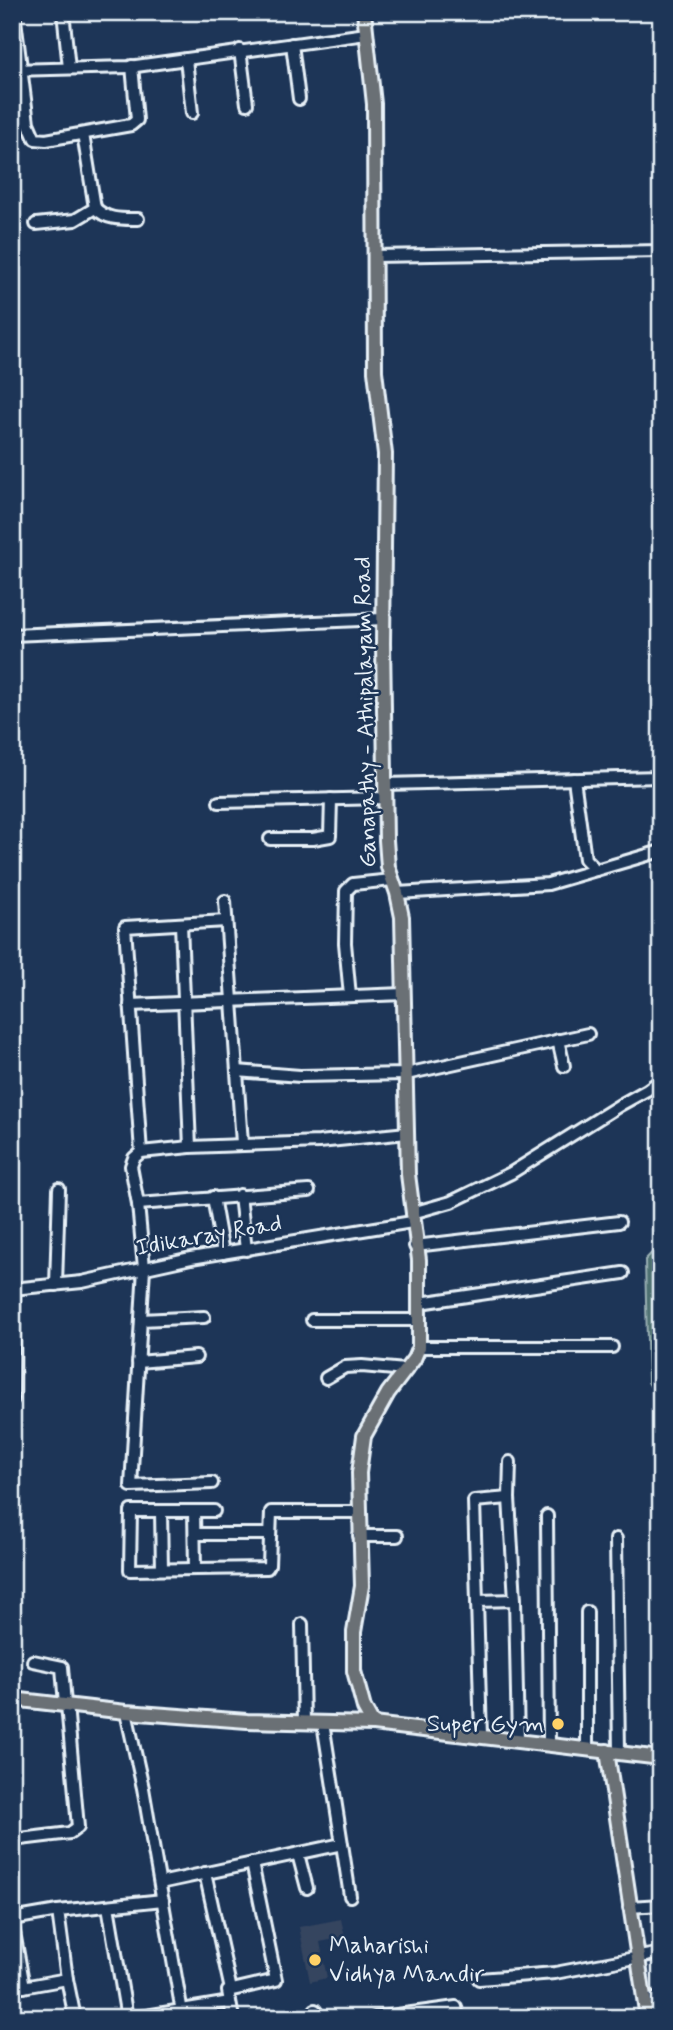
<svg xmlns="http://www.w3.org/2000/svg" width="673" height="2030" font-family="Mynerve,sans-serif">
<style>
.built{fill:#34445f}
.green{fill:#4d6f71;stroke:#9ab0b4;stroke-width:2}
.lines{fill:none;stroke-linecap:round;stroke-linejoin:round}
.minor-casing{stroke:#e8f1f8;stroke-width:16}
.major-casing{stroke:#e8f1f8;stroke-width:18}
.minor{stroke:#1d3557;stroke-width:10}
.major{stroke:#6b6f74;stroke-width:12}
.poi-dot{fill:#ffd166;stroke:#1d3557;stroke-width:2.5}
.labels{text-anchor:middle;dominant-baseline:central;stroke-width:5;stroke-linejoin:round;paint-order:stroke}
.street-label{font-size:24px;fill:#e8f1f8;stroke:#1d3557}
.poi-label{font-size:24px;fill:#e8f1f8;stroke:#1d3557;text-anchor:end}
</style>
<rect width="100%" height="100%" fill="#1d3557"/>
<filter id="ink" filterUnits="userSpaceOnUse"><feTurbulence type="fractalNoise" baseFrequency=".0143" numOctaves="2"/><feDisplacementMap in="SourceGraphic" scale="14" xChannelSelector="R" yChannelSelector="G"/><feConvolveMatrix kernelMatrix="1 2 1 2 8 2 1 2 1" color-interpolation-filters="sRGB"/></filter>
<g filter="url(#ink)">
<path class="built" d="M341,1919L345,1937L320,1942L327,1978L310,1982L299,1927Z"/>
<path class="green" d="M661,1243V1405L648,1382L645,1260Z"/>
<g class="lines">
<g class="minor-casing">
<g id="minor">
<path d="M14,12L28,123L35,139L46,140L131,125L137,120L132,66"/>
<path d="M63,12L69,68"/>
<path d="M292,44L299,99"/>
<path d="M240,50L247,104"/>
<path d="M186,59L192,113"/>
<path d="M12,70L129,67L366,34"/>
<path d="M95,208C107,220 121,219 138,219"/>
<path d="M36,224L75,220L95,208L83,134"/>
<path d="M374,256L661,251"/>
<path d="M12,635L383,619"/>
<path d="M574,779L585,859L596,870"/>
<path d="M385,784L661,777"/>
<path d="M219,802L385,798"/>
<path d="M270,839H313L330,836L331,799"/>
<path d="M397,893L548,884L661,851"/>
<path d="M225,901L242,1143"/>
<path d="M181,924L190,1147"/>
<path d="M350,996L345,943L346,891L353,884L392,880"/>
<path d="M130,1005L404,994"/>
<path d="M558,1040L564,1066"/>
<path d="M237,1071L300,1076L406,1074L588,1034"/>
<path d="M141,1152L125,927L226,921"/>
<path d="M240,1195L246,1250"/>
<path d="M213,1197L223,1253"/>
<path d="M138,1204L309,1191"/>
<path d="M412,1213L451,1202L511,1173L620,1105L647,1090L661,1080"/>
<path d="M415,1246L619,1222"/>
<path d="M56,1285L59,1189"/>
<path d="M12,1289L82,1282L191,1258L412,1222"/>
<path d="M420,1303L623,1273"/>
<path d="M141,1320L204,1317"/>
<path d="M312,1320H419"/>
<path d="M419,1347H612"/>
<path d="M138,1362L196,1357"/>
<path d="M326,1378L345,1367L362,1366L405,1370"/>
<path d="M13,1399L14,1289"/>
<path d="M510,1462L509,1498L515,1600"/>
<path d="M212,1483L131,1486L144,1268L138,1204L131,1166L134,1158L141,1152L190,1147L319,1142L407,1133"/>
<path d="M161,1511L162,1569"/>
<path d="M194,1511L195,1568"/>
<path d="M214,1511H131L130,1570L267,1568L269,1565L271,1512H359"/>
<path d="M547,1516L549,1744"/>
<path d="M195,1534H269"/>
<path d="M359,1536H397"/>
<path d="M616,1539L619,1752"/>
<path d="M477,1601L474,1501L509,1498"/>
<path d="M587,1612V1748"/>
<path d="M302,1624L304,1722"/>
<path d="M33,1661L62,1667L65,1705"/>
<path d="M126,1712L143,1788L183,2018"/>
<path d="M323,1723L342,1844"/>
<path d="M481,1737L477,1601L515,1600L518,1741"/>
<path d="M12,1840L70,1833L78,1827L67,1705"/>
<path d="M298,1854L307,1888"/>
<path d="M205,1873L231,1990"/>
<path d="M160,1883L342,1844L350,1896"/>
<path d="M108,1906L127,2018"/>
<path d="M629,1907L661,1905"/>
<path d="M12,1919L58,1911"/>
<path d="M12,1921L24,1987"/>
<path d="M67,1979L75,2018"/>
<path d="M479,1979L555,1973L661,1953"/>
<path d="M12,1989L67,1979L58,1911L163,1900"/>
<path d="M644,2001L661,1998"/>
<path d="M315,2010L320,2018"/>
<path d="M134,2018L230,2002"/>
<path d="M233,2018L228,1991L276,1980L252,1863"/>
<path d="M375,2018L456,2007L458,2018"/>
</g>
</g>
<g class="major-casing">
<g id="major">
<path d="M364,12L374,104L375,371L385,454L383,643L386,840L388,867L397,893L402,917L408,1174L419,1260V1347L414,1359L388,1393L364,1436L359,1473L362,1586L354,1632V1671L364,1708L373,1724"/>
<path d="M12,1699L126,1712L247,1721L373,1724L661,1758"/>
<path d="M607,1751L647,2018"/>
</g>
</g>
<use href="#minor" class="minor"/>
<use href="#major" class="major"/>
</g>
</g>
<g class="poi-dot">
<circle cx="558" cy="1724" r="7"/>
<circle cx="315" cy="1960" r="7"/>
</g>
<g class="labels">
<g class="street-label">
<text transform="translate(366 712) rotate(-91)">Ganapathy - Athipalayam Road</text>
<text transform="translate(209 1236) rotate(-10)">Idikaray Road</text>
</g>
<g class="poi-label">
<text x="544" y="1724">Super Gym</text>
<text x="329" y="1946" text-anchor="start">Maharishi<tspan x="329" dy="28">Vidhya Mandir</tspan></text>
</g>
</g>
<rect width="673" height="2030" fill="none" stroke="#1d3557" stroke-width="42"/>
<rect x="21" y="21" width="631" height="1988" fill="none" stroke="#e8f1f8" stroke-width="2.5" filter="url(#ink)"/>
</svg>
